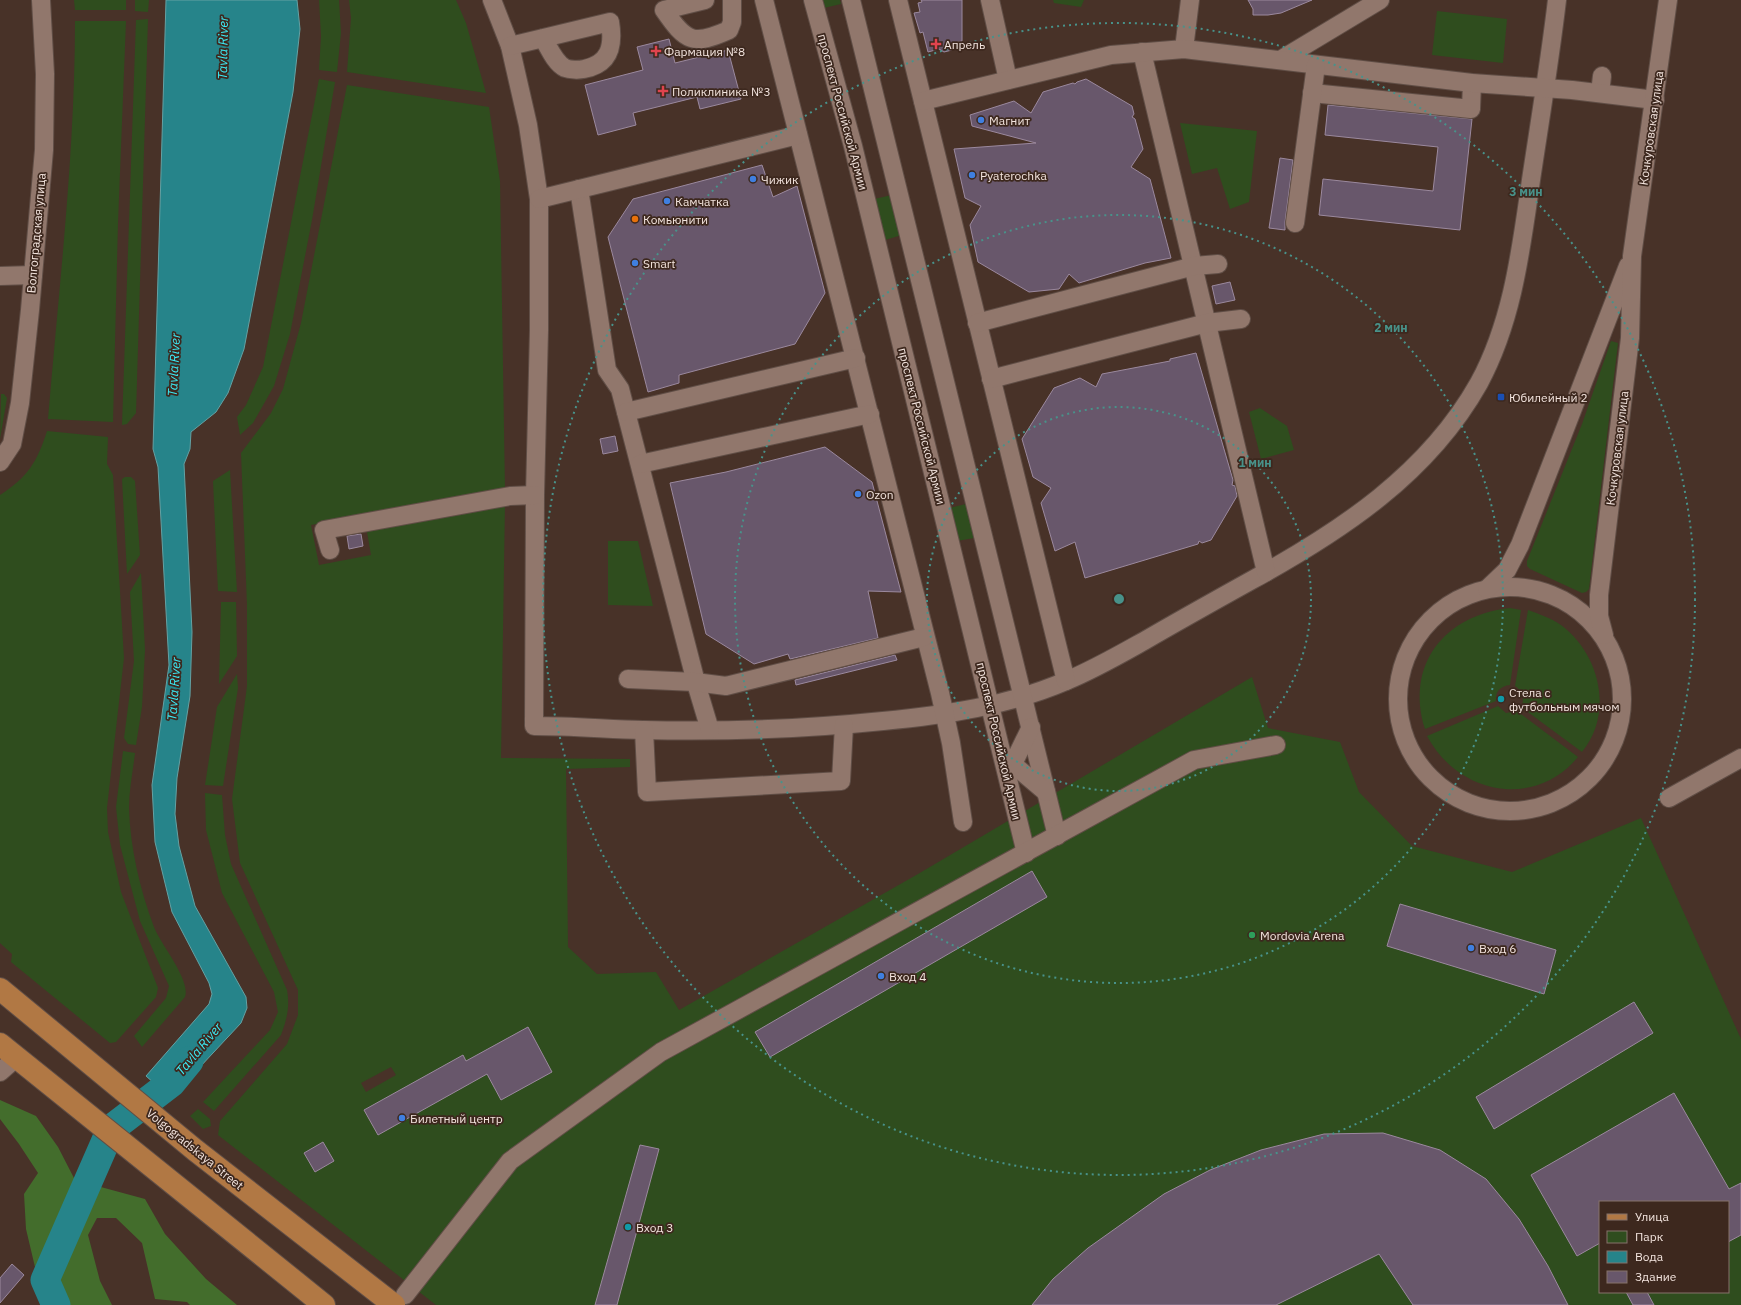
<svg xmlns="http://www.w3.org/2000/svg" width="1741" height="1305" font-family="'IBM Plex Sans',sans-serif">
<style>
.green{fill:#2f4d1e;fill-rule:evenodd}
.forest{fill:#436d2c}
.water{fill:#26848a;stroke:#64a1a3}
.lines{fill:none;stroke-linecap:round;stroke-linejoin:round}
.river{stroke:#26848a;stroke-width:29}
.building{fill:#68576b;stroke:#9b899e}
.minor-casing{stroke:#604e46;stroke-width:20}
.major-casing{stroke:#604e46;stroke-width:24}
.minor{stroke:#91776c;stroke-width:18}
.major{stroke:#b17844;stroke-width:22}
.ring{fill:none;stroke:#48928a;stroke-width:2;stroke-dasharray:2 4}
.health-dot{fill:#e0444e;stroke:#3d281e;stroke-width:1.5}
.shop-dot{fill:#3f7fe0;stroke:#3d281e;stroke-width:1.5}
.food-dot{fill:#e8710a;stroke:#3d281e;stroke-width:1.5}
.transit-dot{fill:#1a4fb4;stroke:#3d281e;stroke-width:1.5}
.culture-dot{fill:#0f9aa8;stroke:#3d281e;stroke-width:1.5}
.leisure-dot{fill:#2e9e5b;stroke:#3d281e;stroke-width:1.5}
.labels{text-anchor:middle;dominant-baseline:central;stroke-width:3.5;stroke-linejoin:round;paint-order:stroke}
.poi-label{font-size:12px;fill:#f3e4de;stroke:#3d281e;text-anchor:start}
.street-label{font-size:12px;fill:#f3e4de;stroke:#3d281e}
.water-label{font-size:13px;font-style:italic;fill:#3cecf7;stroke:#3d281e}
.centre{fill:#48928a;stroke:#3d281e;stroke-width:2}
.ring-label{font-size:12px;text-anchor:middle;font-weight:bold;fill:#48928a;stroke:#3d281e;stroke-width:3.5;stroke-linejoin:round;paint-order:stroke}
</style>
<rect width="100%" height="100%" fill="#483228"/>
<g class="green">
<path d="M74,0H126V10H75Z"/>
<path d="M135,0H149L148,12L135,11Z"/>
<path d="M319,0H339L341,33L337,72L319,70L321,36Z"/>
<path d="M349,0H456L466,23L486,93L347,72L351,18Z"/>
<path d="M822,0H840L841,4L824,8Z"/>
<path d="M1053,0H1084L1081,7L1054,3Z"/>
<path d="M1437,11L1507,19L1503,63L1432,55Z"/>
<path d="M148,19L136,413L127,424L122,425L136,20Z"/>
<path d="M75,21H126L118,223L113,422L48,419C59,286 75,154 75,21Z"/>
<path d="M319,79L335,82L312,220L290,334L274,386L253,423L240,435L237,417L246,405L263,367Z"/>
<path d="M347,85L489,107L500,181L505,490L311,525L319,565L371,555L366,526L505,502L501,758L630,759V767L566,769L568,947L597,974L656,972L679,1010L918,874L1252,677L1268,728L1340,742L1359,792L1412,846L1512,872L1641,818L1741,1039V1305H436L218,1135L220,1121L287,1044L298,1015V990L240,863L232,799L247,686V605L241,453L271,413L283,389L301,323ZM391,1067L396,1075L366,1092L361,1083ZM1600,1202H1728V1292H1600Z"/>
<path d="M1180,123L1257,131L1249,202L1230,209L1217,168L1192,174Z"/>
<path d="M892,195L902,235L885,240L874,199Z"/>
<path d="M1611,341L1618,343L1589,589L1586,592L1582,593L1530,569L1527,566V561L1582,424Z"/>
<path d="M1,394H4L7,398L0,439Z"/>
<path d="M1260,408L1287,426L1294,450L1261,459L1249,412Z"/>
<path d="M47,431L108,437L107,464L113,475L124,658L107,808L108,832L121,892L158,988L156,997L116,1042L110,1043L11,962L12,954L0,943V495C28,477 37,462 47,431Z"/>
<path d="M230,470L237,592L218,591L213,481Z"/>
<path d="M125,477H131L135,481L140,555L127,574L122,479Z"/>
<path d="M966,504L974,538L957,541L949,508Z"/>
<path d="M608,541H638L653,606L608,605Z"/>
<path d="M141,573L145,650L142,707L136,745L128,744L124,738L134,661L130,592Z"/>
<path d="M221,602H236L237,656L219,684Z"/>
<path d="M1510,608L1521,610L1510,685C1500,686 1495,692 1496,701L1425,729C1405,664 1445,615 1510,608Z"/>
<path d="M1528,610C1539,614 1551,618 1561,625C1600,654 1614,713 1582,752L1521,707C1525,698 1523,691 1515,686Z"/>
<path d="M237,674L238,688L223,786L205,785L217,707Z"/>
<path d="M1498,706L1506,713L1517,711L1578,757C1534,810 1458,794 1427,736Z"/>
<path d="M123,751L135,753C133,771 129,790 129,808C130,847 140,890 154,927C161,945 191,980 185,997L142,1047L134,1036L166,998L169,986L140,921L120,845L116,807Z"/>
<path d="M205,793L222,795L225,835L231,864L287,990C290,1007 287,1019 281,1035L214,1111L203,1102L270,1030L278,1012L274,992L222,893L206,830Z"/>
<path d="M198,1109L210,1119L211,1126L203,1129L190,1116Z"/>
</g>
<path class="forest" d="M0,1100L36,1116L58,1147L75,1180L145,1199L165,1234L206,1279L237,1305H190L187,1302L155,1299L142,1243L116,1218H97L88,1235L100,1281L112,1305H44L26,1229L24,1194L38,1173L19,1144L0,1119Z"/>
<path class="water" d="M166,0H297L300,29L293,92L244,349L228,393L216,412L191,432L190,449L184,464L192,632L190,696L177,778L175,814L179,846L195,906L246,997L247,1008L241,1023L171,1098L146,1076L209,1004L212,994L209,983L172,912L155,842L152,785L169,665L158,467L153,449Z"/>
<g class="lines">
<path class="river" d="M56,1305L45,1280L111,1129L171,1083L189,1061"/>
</g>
<g class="building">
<path d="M921,0H962V41L957,42L952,50L944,52L939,49L928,52L923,32L920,33L914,13L920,12L918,3L922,2Z"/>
<path d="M1248,0H1312L1281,13L1268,15H1253V9Z"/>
<path d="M669,39L675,63L728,50L741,99L700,109L697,97L633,113L636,125L598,135L585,85L643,70L637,47Z"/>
<path d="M1086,79L1132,106L1134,114L1132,117L1135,119L1143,149L1131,167L1150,179L1171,258L1145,263L1079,283L1069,274L1059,289L1029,292L978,262L970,225L981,206L965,198L954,149L1036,143L972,126L970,115L1014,101L1031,113L1043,92L1073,83L1075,84L1077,82Z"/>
<path d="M1328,105L1472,119L1460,230L1319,215L1323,179L1433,191L1438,147L1325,135Z"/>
<path d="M1280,158L1293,160L1285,222V230L1269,228Z"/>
<path d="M762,165L773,197L797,186L825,293L795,344L679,375V383L648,392L608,237L633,199Z"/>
<path d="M1230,282L1235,300L1216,304L1212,286Z"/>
<path d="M1196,353L1233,480L1232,485L1235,486L1237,496L1211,540L1202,543L1199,541L1198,544L1085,578L1075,542L1055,551L1041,503L1051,488L1033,477L1022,439L1054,388L1080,378L1096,387L1102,374L1170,361V359Z"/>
<path d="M615,436L618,451L603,454L600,439Z"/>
<path d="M825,447L872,482L901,592L868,591L878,638L790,659L788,654L754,664L706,634L670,483L726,472Z"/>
<path d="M361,534L363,546L349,549L347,536Z"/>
<path d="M895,655L897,660L796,685L795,680Z"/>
<path d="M1032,871L1047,897L770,1057L755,1032Z"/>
<path d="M1400,904L1556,950L1544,994L1387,946Z"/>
<path d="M1634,1002L1653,1033L1494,1129L1476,1097Z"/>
<path d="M528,1027L552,1072L501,1100L487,1074L378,1135L364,1110L463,1055L466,1061Z"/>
<path d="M1674,1093L1729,1189L1741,1183V1235L1728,1242V1202H1600V1243L1577,1256L1531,1175Z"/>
<path d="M1383,1133L1440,1150L1486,1179L1519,1219L1548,1266L1568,1305H1413L1379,1254L1276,1305H1032L1053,1279L1088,1248L1164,1194L1210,1170L1261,1150L1324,1134Z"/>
<path d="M323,1142L334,1161L315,1172L304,1153Z"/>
<path d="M640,1145L659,1149L617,1305H595Z"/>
<path d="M12,1264L24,1275L0,1303V1278Z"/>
<path d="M1626,1292H1647L1654,1305H1633Z"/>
</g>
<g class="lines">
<g class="minor-casing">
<g id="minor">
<path d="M492,0L510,46L528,125L539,199V330L535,495L534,726C570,726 607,729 643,730C722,732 804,729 883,721C945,715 1008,706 1066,681C1093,670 1119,655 1144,641C1180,620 1216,600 1252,580C1341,531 1428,474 1479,383C1513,320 1521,249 1531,180C1540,120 1550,60 1557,0"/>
<path d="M705,0L664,10C686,42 693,46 729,30L732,22V0"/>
<path d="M764,0L940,693L951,743L963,822"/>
<path d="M813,0L853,146L1026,853"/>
<path d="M851,0L1057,836"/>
<path d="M898,0L1066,681"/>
<path d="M990,0L1008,80"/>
<path d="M510,46L610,22C614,46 610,64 584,69C579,70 570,70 565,68C555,63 549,48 543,38"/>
<path d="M1184,49L1190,0"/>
<path d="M1142,52L1266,572"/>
<path d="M1282,59L1380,0"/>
<path d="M1312,93L1471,109L1472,83"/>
<path d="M1600,93L1602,76"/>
<path d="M923,101L1111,55L1184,49L1472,83L1572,90L1655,100"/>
<path d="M579,189L607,370L620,389L698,690L710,730"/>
<path d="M539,199L798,135"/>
<path d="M1295,223L1316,65"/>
<path d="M0,276L33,275"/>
<path d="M977,323L1194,266L1218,264"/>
<path d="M991,379L1207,323L1241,319"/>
<path d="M626,412L856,358"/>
<path d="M0,462L12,444L20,403L30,310L44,150L45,74L41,0"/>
<path d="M640,464L870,414"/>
<path d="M330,550L324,530L510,496L535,495"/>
<circle cx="1510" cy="699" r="112"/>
<path d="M1487,589L1507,570L1520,545L1628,266"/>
<path d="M1604,635L1599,616V595L1630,338L1632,256L1668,0"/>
<path d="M628,679L695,682L726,686L924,637"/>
<path d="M644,730L647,792L841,781L844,725"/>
<path d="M1003,756L1046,792"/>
<path d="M1008,774L1031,727"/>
<path d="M1669,798L1741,758"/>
<path d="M0,1072L17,1057"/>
<path d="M405,1295L510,1161L661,1052L1194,760L1276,745"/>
</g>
</g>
<g class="major-casing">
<g id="major">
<path d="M0,989L195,1150L394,1305"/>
<path d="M0,1044L324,1305"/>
</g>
</g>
<use href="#minor" class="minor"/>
<use href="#major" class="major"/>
</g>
<g class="ring">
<circle cx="1119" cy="599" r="192"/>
<circle cx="1119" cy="599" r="384"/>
<circle cx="1119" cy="599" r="576"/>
</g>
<g class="health-dot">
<path d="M934 38h4v4h4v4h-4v4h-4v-4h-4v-4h4z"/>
<path d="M654 45h4v4h4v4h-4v4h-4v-4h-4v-4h4z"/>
<path d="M661 85h4v4h4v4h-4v4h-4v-4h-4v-4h4z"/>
</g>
<g class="shop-dot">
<circle cx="981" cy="120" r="4"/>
<circle cx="972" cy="175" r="4"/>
<circle cx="753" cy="179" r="4"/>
<circle cx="667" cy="201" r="4"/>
<circle cx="635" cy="263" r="4"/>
<circle cx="858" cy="494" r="4"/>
<circle cx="1471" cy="948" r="4"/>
<circle cx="881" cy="976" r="4"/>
<circle cx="402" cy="1118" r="4"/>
</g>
<circle class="food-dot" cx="635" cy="219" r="4"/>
<rect class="transit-dot" x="1497" y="393" width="8" height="8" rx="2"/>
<g class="culture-dot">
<circle cx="1501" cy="699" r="4"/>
<circle cx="628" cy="1227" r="4"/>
</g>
<circle class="leisure-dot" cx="1252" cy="935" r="4"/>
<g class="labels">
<g class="poi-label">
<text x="944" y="44">Апрель</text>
<text x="664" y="51">Фармация №8</text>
<text x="672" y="91">Поликлиника №3</text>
<text x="989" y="120">Магнит</text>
<text x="980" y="175">Pyaterochka</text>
<text x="761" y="179">Чижик</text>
<text x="675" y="201">Камчатка</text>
<text x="643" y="219">Комьюнити</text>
<text x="643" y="263">Smart</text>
<text x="1509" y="397">Юбилейный 2</text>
<text x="866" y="494">Ozon</text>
<text x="1509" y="692">Стела с<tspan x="1509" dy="14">футбольным мячом</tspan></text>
<text x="1260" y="935">Mordovia Arena</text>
<text x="1479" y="948">Вход 6</text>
<text x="889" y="976">Вход 4</text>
<text x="410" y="1118">Билетный центр</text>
<text x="636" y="1227">Вход 3</text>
</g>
<g class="street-label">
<text transform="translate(843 112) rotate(75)">проспект Российской Армии</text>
<text transform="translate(1651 128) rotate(-82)">Кочкуровская улица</text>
<text transform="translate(36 233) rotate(-85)">Волгоградская улица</text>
<text transform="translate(922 426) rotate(76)">проспект Российской Армии</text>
<text transform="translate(1617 448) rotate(-83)">Кочкуровская улица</text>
<text transform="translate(999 741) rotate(77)">проспект Российской Армии</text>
<text transform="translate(195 1149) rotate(39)">Volgogradskaya Street</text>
</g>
<g class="water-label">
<text transform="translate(223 48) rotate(-89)">Tavla River</text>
<text transform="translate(174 365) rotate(-87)">Tavla River</text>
<text transform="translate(174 689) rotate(-86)">Tavla River</text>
<text transform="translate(199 1049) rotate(-50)">Tavla River</text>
</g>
</g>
<circle cx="1119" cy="599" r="6" class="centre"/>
<g class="ring-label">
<text x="1526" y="196">3 мин</text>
<text x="1391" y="332">2 мин</text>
<text x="1255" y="467">1 мин</text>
</g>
<rect x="1599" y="1201" width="130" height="92" fill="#3d281e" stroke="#86736b"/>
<rect x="1607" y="1214" width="20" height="6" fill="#b17844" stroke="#86736b"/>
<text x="1635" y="1221" font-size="12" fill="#f3e4de">Улица</text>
<rect x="1607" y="1231" width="20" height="12" fill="#2f4d1e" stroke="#86736b"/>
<text x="1635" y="1241" font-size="12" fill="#f3e4de">Парк</text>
<rect x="1607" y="1251" width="20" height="12" fill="#26848a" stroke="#86736b"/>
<text x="1635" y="1261" font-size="12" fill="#f3e4de">Вода</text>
<rect x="1607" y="1271" width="20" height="12" fill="#68576b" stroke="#86736b"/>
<text x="1635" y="1281" font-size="12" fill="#f3e4de">Здание</text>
</svg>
